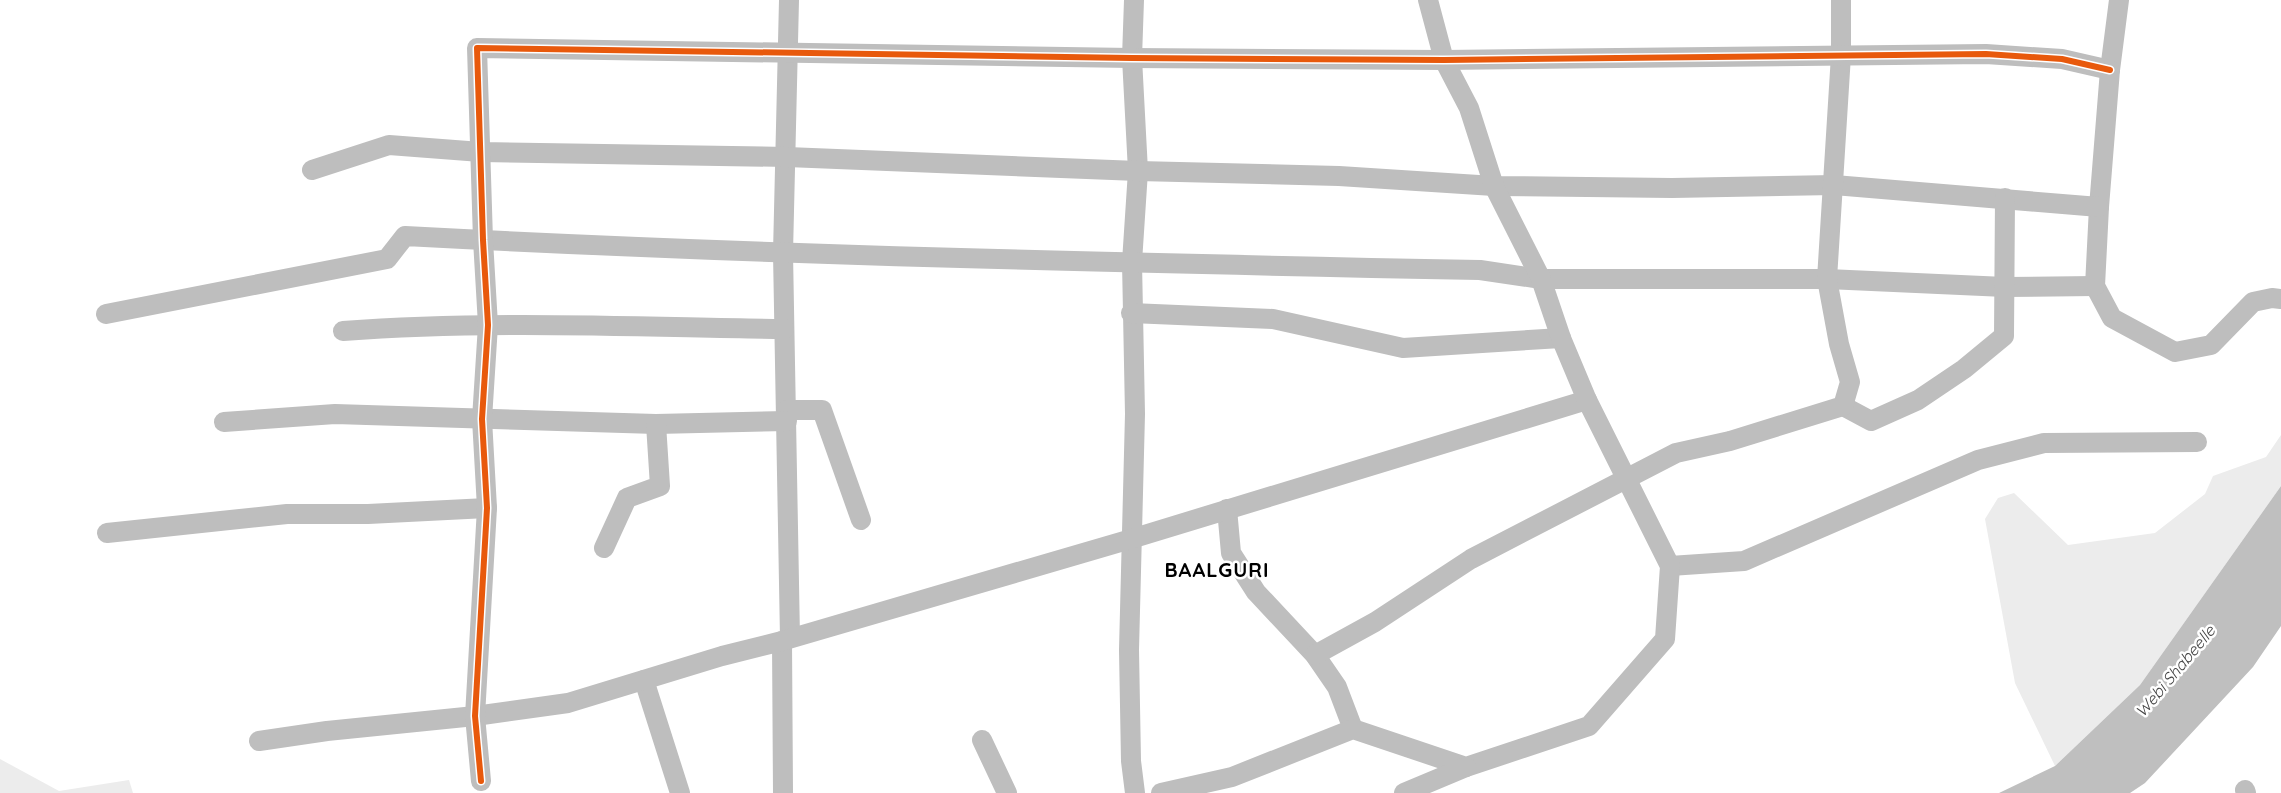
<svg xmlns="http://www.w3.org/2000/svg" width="2281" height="793" font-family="Quicksand,sans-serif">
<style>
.green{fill:#ececec}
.water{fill:#bfbfbf}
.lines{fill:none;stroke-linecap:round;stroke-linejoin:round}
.minor{stroke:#bebebe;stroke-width:20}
.cycleway-casing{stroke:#fff;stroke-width:9}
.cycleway{stroke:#e8590c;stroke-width:6}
.labels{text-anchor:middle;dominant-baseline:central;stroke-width:5;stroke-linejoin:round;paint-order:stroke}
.water-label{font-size:16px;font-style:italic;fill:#444;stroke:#fff}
.district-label{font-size:20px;font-weight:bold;letter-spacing:1px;fill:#000;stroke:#fff}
</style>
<rect width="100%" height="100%" fill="#fff"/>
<g class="green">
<path d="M2281,435V486L2140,685L2055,766L2015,683L1985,519L1998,498L2014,493L2068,545L2155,533L2205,494L2213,476L2266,457Z"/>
<path d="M0,759L59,791L129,780L133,793H0Z"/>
</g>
<path class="water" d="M2281,486V626L2253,667L2145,783L2130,793H1999L2055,766L2140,685Z"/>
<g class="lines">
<g class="minor">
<path d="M789,0L783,253L790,638"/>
<path d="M1134,0L1132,58L1138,171L1132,262L1135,414L1129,650L1131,761L1135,793"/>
<path d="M2119,0L2110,70L2099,207L2095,286L2112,318L2175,352L2211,345L2253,302L2272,298L2281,299"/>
<path d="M312,170L389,145L481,152L787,157L1138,171L1339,176L1494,186L1672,188L1834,185L2099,207"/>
<path d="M1131,313L1273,319L1403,348L1561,338"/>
<path d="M106,314L387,259L405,236C763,255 1122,263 1480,270L1541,279H1827L2005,287L2095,286"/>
<path d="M343,331C489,320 637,327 784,329"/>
<path d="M1843,406L1871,421L1918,400L1964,369L2004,336L2005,198"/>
<path d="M786,410H822L861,520"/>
<path d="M224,422L335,414L656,424L787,421"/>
<path d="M1227,509L1231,553L1256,592L1315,655L1337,687L1353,729"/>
<path d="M107,533L287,514H368L487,508"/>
<path d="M604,548L627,498L660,486L656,424"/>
<path d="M1670,566L1744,561L1978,460L2044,443L2197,442"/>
<path d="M782,641L783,793"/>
<path d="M1315,655L1375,622L1471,559L1676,453L1730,441L1843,406L1850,382L1839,344L1827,279L1841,55V0"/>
<path d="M644,680L680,793"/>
<path d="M982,740L1007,793"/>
<path d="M259,741L327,731L475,716L568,703L722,656L782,641L1131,539L1587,400"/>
<path d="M481,781L475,716L487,508L482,419L488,325L483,240L477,48L1132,58L1444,60L1986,54L2062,59L2110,70"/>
<path d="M2245,790L2246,793"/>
<path d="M1161,793L1232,777L1353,729L1466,767L1589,726L1665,639L1670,566L1587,400L1561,338L1541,279L1494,186L1469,108L1444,60L1428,0"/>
<path d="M1404,793L1466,767"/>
</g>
<g class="cycleway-casing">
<path id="cycleway" d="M481,781L475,716L487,508L482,419L488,325L483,240L477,48L1132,58L1444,60L1986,54L2062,59L2110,70"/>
</g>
<use href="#cycleway" class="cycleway"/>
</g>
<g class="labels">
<g class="water-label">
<text transform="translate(2175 671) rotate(-50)">Webi Shabeelle</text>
</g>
<g class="district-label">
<text x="1217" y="569">BAALGURI</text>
</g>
</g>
</svg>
